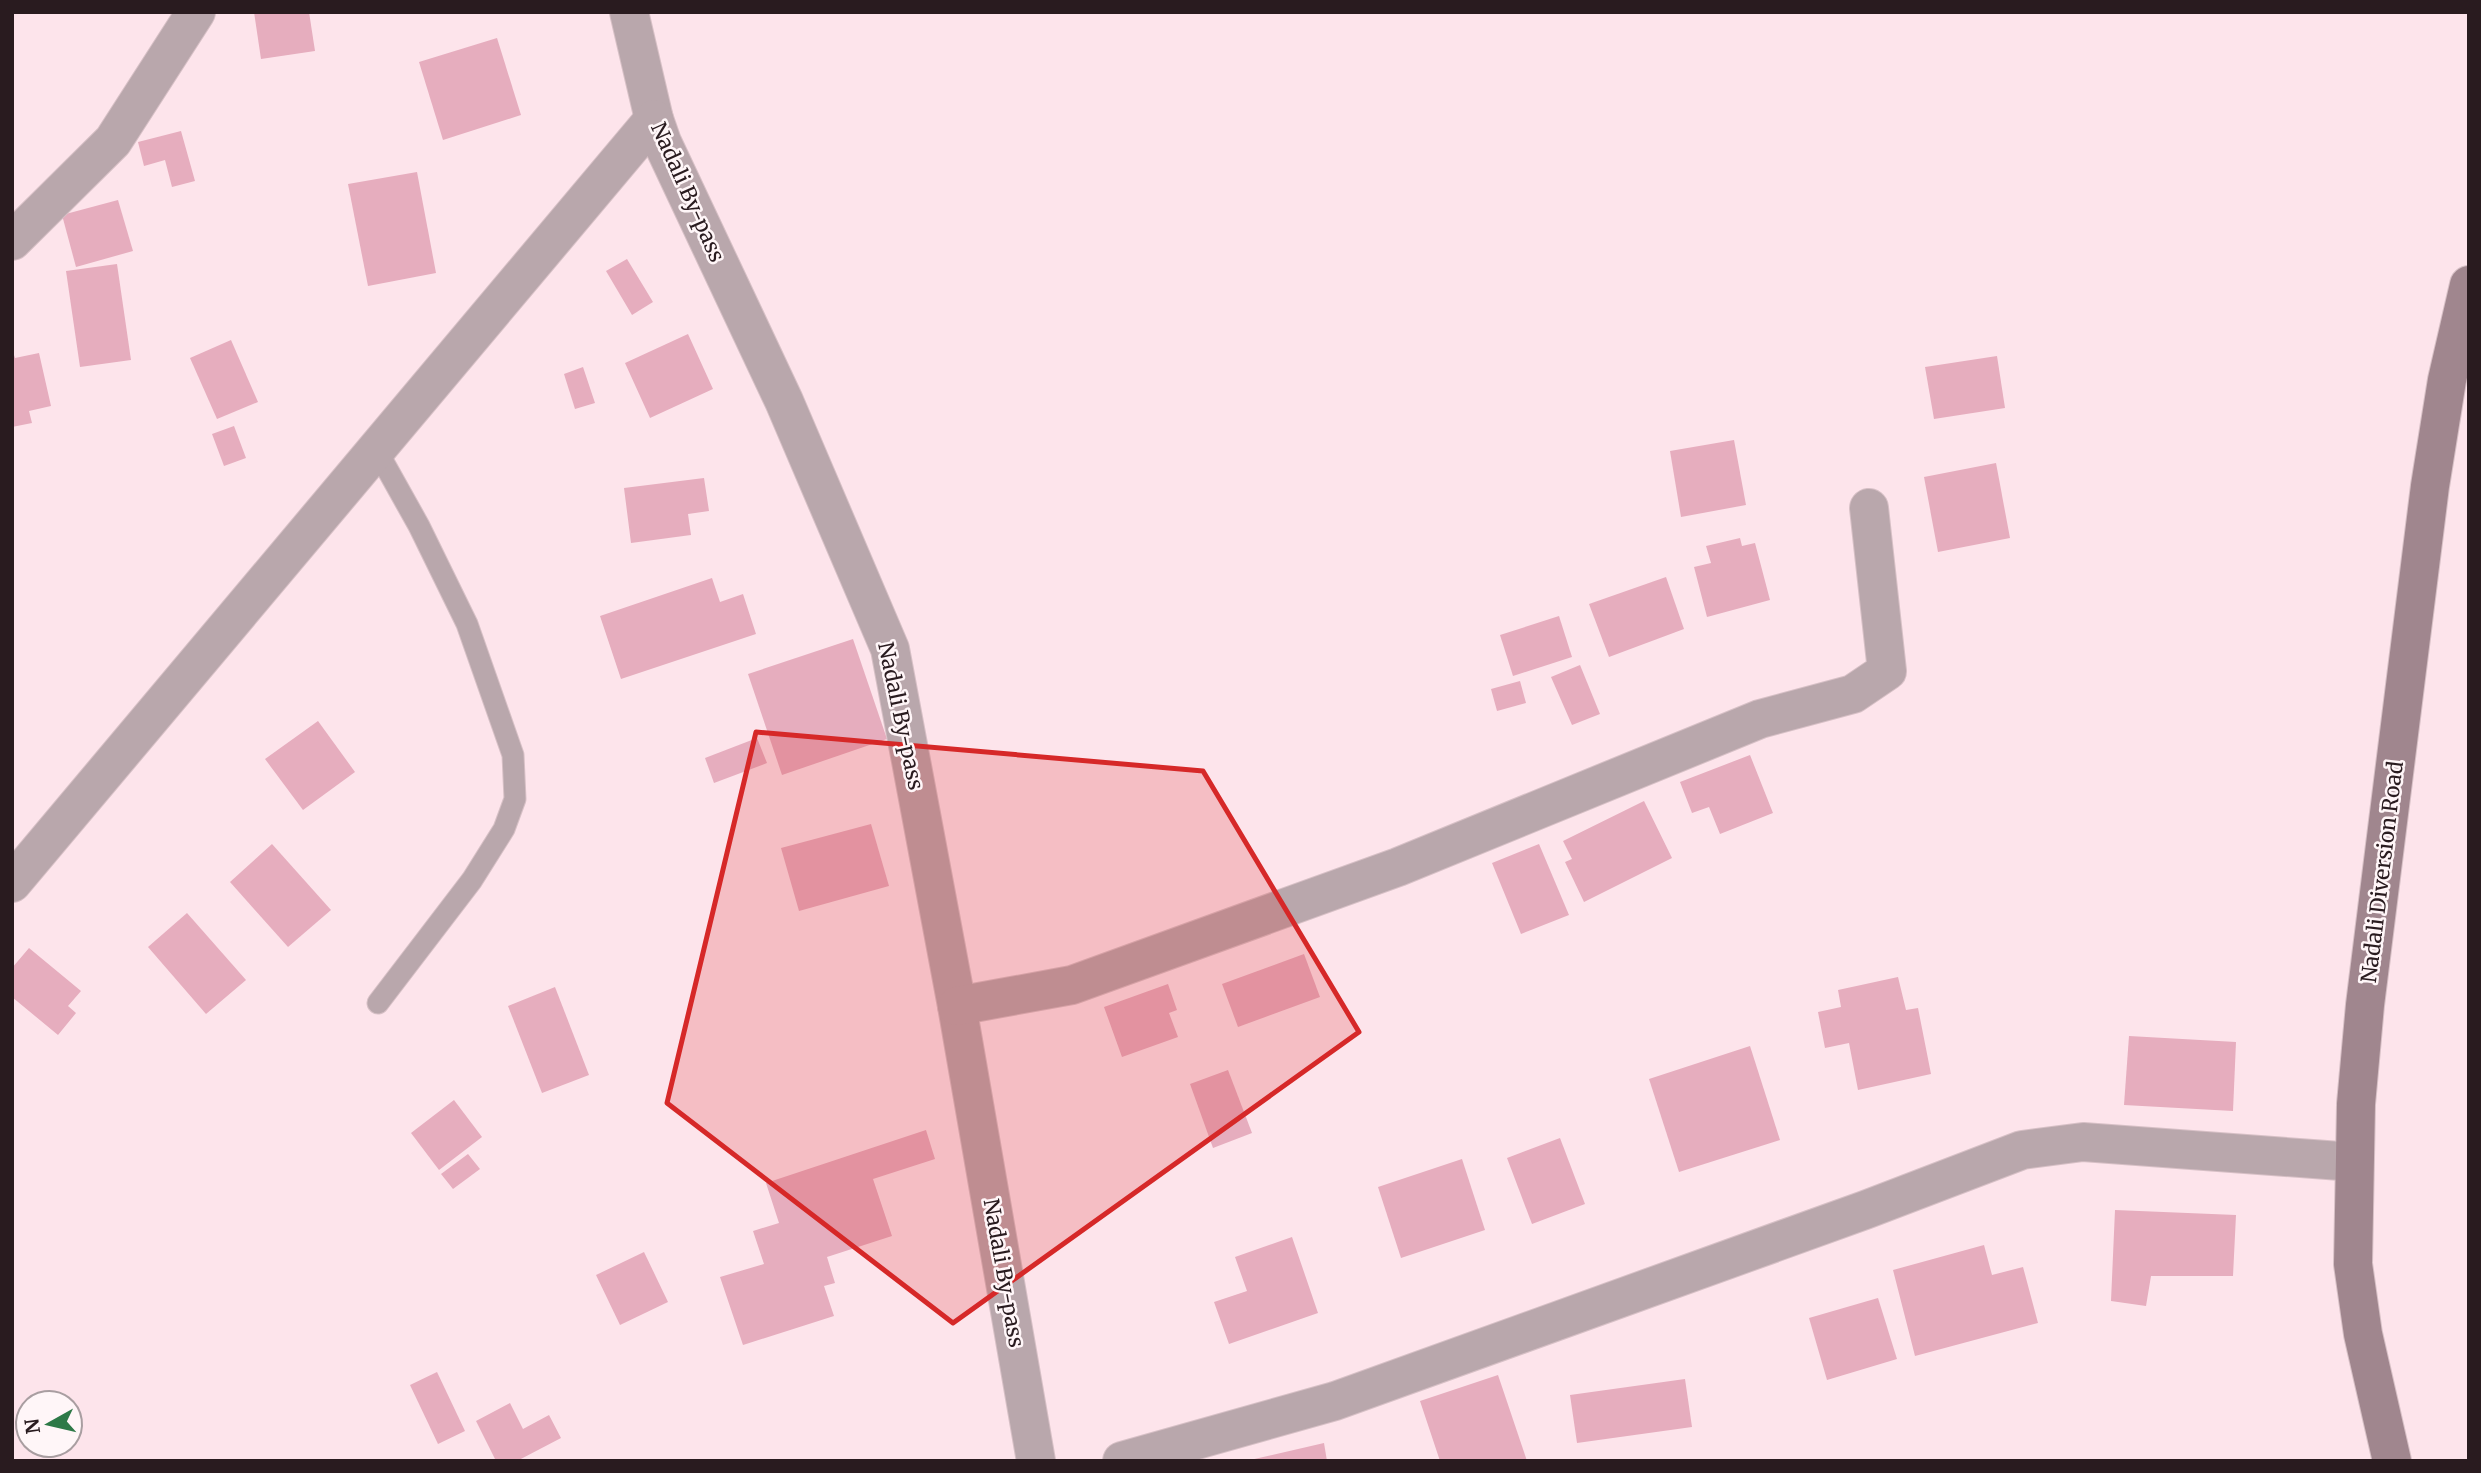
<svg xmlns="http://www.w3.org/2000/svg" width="2481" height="1473" font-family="Merriweather,serif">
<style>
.building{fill:#e6adbe}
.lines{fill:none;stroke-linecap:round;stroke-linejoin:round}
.lane-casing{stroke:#d7c0c6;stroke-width:23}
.street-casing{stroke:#d7c0c6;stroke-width:40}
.secondary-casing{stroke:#d7c0c6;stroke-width:40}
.lane{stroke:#b9a7ac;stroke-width:21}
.street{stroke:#b9a7ac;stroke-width:38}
.secondary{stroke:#a0868e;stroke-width:38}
.marked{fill:#d62828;fill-opacity:0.2;stroke:#d62828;stroke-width:5;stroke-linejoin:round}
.labels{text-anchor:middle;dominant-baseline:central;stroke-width:5;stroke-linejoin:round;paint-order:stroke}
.street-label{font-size:21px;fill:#291b1f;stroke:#fff6f8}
</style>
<rect width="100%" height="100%" fill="#fde4eb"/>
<g class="building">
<path d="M254,12H309L315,51L261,59Z"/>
<path d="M497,38L521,115L443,140L419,62Z"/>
<path d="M181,131L195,181L172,187L165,160L144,166L138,142Z"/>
<path d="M417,172L436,273L368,286L348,184Z"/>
<path d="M118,200L133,251L76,267L62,215Z"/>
<path d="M627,259L653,302L632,315L606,271Z"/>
<path d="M117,264L131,360L80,367L66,271Z"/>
<path d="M688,334L713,389L650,418L625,363Z"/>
<path d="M231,340L258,402L217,419L190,358Z"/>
<path d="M12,349L15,358L39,353L51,406L29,411L32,423L12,427Z"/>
<path d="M1997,356L2005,408L1934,419L1925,367Z"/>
<path d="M583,367L595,403L575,409L564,374Z"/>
<path d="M234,426L246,458L224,466L212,434Z"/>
<path d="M1734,440L1746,505L1681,517L1670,451Z"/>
<path d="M1996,463L2010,538L1938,552L1924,477Z"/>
<path d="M704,478L709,511L688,514L691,535L631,543L624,488Z"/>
<path d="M1740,538L1742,546L1755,543L1770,600L1707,617L1694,567L1711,563L1706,546Z"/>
<path d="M1666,577L1684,629L1609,657L1589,604Z"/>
<path d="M712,578L720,602L743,594L756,634L621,679L600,616Z"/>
<path d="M1559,616L1572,657L1513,676L1500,635Z"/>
<path d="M853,639L887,739L782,775L748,674Z"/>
<path d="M1580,665L1600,714L1572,725L1551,677Z"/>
<path d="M1520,681L1526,703L1497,711L1491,689Z"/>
<path d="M318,721L355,772L303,810L265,759Z"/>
<path d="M757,738L767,763L714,783L705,758Z"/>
<path d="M1750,755L1773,813L1720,834L1709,807L1692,813L1680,782Z"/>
<path d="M1644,801L1672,858L1584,902L1565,862L1572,859L1563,841Z"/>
<path d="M871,824L889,886L799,911L781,848Z"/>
<path d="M272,844L331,910L288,947L230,882Z"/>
<path d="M1539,844L1569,915L1521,934L1492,863Z"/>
<path d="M187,913L246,980L206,1014L148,947Z"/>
<path d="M29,948L81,991L68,1006L76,1013L58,1035L12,997V968Z"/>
<path d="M1304,954L1320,997L1238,1027L1222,984Z"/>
<path d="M1898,977L1906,1010L1918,1008L1931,1074L1858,1090L1849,1043L1825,1048L1818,1012L1841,1007L1838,990Z"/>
<path d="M1168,984L1177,1010L1169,1013L1178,1037L1122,1057L1104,1007Z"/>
<path d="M555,987L589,1075L542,1093L508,1006Z"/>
<path d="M2129,1036L2236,1042L2233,1111L2124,1105Z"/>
<path d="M1750,1046L1780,1140L1679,1172L1649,1079Z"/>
<path d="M1228,1070L1252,1133L1213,1148L1190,1084Z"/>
<path d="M454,1100L482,1137L439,1170L411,1133Z"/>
<path d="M926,1130L935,1159L873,1179L892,1236L827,1257L835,1283L824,1286L834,1316L743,1345L720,1277L764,1264L753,1231L779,1223L766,1183Z"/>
<path d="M1560,1138L1585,1204L1532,1224L1507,1158Z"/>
<path d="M468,1154L480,1169L453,1189L441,1174Z"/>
<path d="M1462,1159L1485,1230L1401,1258L1378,1187Z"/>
<path d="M2115,1210L2236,1215L2233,1276H2151L2146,1306L2111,1301Z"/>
<path d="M1292,1237L1318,1313L1229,1344L1214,1302L1247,1291L1235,1257Z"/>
<path d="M1984,1245L1992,1275L2023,1267L2038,1323L1915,1356L1893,1270Z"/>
<path d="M644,1252L668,1302L620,1325L596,1275Z"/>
<path d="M1878,1298L1897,1359L1827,1380L1809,1318Z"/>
<path d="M437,1372L465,1431L438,1444L410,1385Z"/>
<path d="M1498,1375L1527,1461H1440L1420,1401Z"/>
<path d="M1685,1379L1692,1427L1577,1443L1570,1395Z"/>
<path d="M510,1403L523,1429L549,1415L561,1438L517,1461H496L476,1421Z"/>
<path d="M1324,1443L1327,1461H1250V1460Z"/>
</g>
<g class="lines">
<g class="lane-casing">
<path id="lane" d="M376,449L419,526L467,624L513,755L515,799L504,829L472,880L378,1003"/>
</g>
<g class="street-casing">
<g id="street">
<path d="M629,12L654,119L662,142L784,401L890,649L957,1006L1036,1461"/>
<path d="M12,241L113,141L196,12"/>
<path d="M12,883L654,119"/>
<path d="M957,1006L1072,985L1398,867L1760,719L1853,694L1887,671L1869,508"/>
<path d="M1122,1461L1335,1401L1865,1210L2022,1150L2083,1142L2354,1162"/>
</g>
</g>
<g class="secondary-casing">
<path id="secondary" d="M2392,1461L2363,1334L2353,1264L2356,1104L2365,1005L2430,486L2447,380L2469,285"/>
</g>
<use href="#lane" class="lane"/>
<use href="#street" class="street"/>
<use href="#secondary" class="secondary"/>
</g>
<path class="marked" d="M756,732L1203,771L1359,1032L953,1323L667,1103Z"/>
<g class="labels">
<g class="street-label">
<text transform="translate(688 192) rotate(66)">Nadali By-pass</text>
<text transform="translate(901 716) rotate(78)">Nadali By-pass</text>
<text transform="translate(2382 872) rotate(-83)">Nadali Diversion Road</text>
<text transform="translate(1004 1273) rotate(80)">Nadali By-pass</text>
</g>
</g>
<rect width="2481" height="1473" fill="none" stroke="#291b1f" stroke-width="28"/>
<g transform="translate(49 1424) rotate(262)"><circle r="33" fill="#fff6f8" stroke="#a99ea1" stroke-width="2"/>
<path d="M0-5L12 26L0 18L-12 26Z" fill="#2d7947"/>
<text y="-10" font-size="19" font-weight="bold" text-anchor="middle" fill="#291b1f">N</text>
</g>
</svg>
